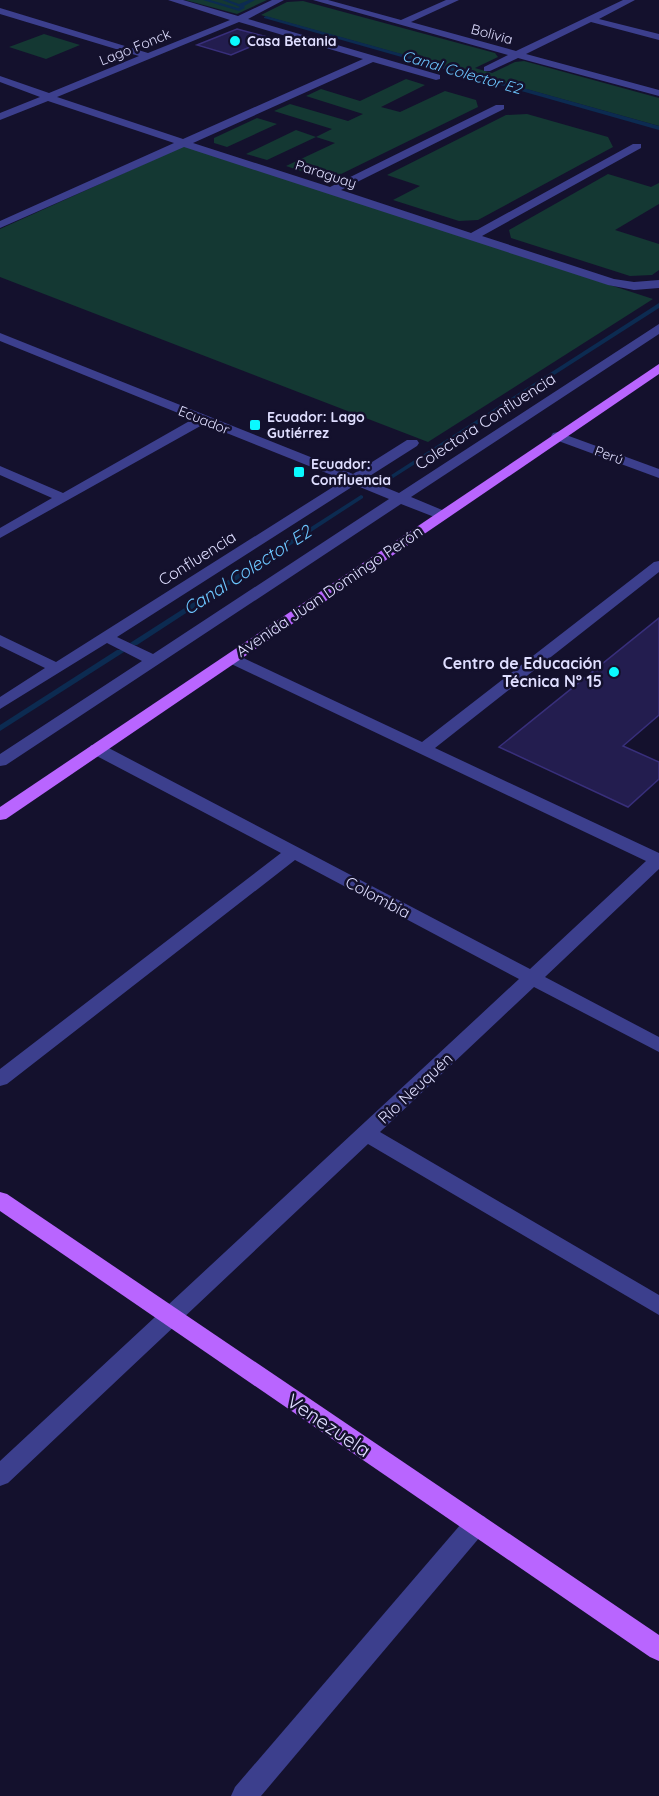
<svg xmlns="http://www.w3.org/2000/svg" width="659" height="1796" font-family="Quicksand,sans-serif">
<style>
.green{fill:#143833}
.lines{fill:none;stroke-linecap:round;stroke-linejoin:round}
.stream{fill:#0c2b51;fill-rule:evenodd}
.building{fill:#231d4f;stroke:#382f7b;stroke-width:1.5}
.minor{fill:#3c3f8d;fill-rule:evenodd}
.major{fill:#b965ff;fill-rule:evenodd}
.poi-dot{fill:#0afaff;stroke:#14112d;stroke-width:2}
.labels{text-anchor:middle;dominant-baseline:central;stroke-width:5;stroke-linejoin:round;paint-order:stroke}
.far-street-label{font-size:14px;fill:#dfdeff;stroke:#14112d}
.far-poi-label{font-size:14px;font-weight:bold;fill:#dfdeff;stroke:#14112d;text-anchor:start}
.far-water-label{font-size:15px;font-style:italic;fill:#6cc6ff;stroke:#14112d}
.street-label{font-size:16px;fill:#dfdeff;stroke:#14112d}
.poi-label{font-size:16px;font-weight:bold;fill:#dfdeff;stroke:#14112d;text-anchor:end}
.water-label{font-size:18px;font-style:italic;fill:#6cc6ff;stroke:#14112d}
.near-street-label{font-size:20px;fill:#dfdeff;stroke:#14112d}
</style>
<rect width="100%" height="100%" fill="#14112d"/>
<g class="green">
<path d="M185,0H267L237,14Z"/>
<path d="M303,1L495,53L498,57L475,68L492,73L515,62L524,61L659,98V126L261,15L287,2Z"/>
<path d="M44,34L80,45L46,59L9,47Z"/>
<path d="M406,79L425,85L381,107L400,112L445,91L476,100L478,107L335,177L322,178L286,166L335,143L316,137L267,160L246,154L296,130L316,137L332,129L274,111L290,104L348,121L363,114L306,96L321,89L360,101Z"/>
<path d="M527,114L608,137L613,147L478,220L459,221L393,200L420,186L387,175L506,115Z"/>
<path d="M257,118L277,124L227,147L214,143V138Z"/>
<path d="M184,146L653,299L428,442L0,277V229Z"/>
<path d="M608,174L651,187L659,183V204L615,230L659,244V270L652,275L630,276L511,238L509,230Z"/>
</g>
<g class="lines">
<g class="stream">
<path d="M203,0H210L238,8L240,7L222,0H228L239,4L249,0H255L244,6L245,8L239,11Z"/>
<path d="M266,16L659,126V130L264,18V17Z"/>
<path d="M659,303V308L390,480H386L385,479Z"/>
<path d="M361,495L363,496V498L137,645H134L130,643Z"/>
<path d="M117,650H123L124,652L0,731V725Z"/>
</g>
</g>
<g class="building">
<path d="M237,29L271,38L231,55L197,45Z"/>
<path d="M659,618V715L623,746L659,762V779L628,807L499,747Z"/>
</g>
<g class="lines">
<g class="minor">
<path d="M168,0H183L238,16L272,0H284L248,19L440,75V79L436,80L373,62L193,143L330,187L496,105H504V109L341,190L471,233L633,144H641V148L482,236L614,279L634,282L659,280V288L634,290L608,285L184,147L0,228V221L174,143L48,101L0,120V113L40,97L0,82V76L49,93L139,56L0,14V8L148,53L230,20ZM239,22L363,59L183,139L57,97Z"/>
<path d="M313,0H328L401,20L446,0H459L411,22L516,51L623,0H635L599,19L659,34V40L591,22L526,54L659,90V96L518,58L490,71H484V67L508,55Z"/>
<path d="M659,324V334L411,497L447,512L449,515L447,518H437L401,504L6,765L0,766V754L142,661L107,643L0,709V697L45,668L0,646V635L56,662L344,480L204,424L0,538V528L52,498L0,475V466L63,493L193,419L0,341V333L353,474L407,440H417L419,443L417,446L365,479L399,493ZM355,485L389,499L153,654L117,637Z"/>
<path d="M558,432L659,469V478L553,439L551,436L553,433Z"/>
<path d="M659,561V572L435,748L659,853V869L545,977L659,1037V1052L534,987L380,1132L659,1295V1315L368,1144L8,1483L0,1486V1461L519,979L295,860L7,1084L0,1086V1069L281,853L91,753L89,749L91,745H103L530,969L646,861L225,661L223,658L231,653L237,655L422,742L654,562Z"/>
<path d="M476,1513L485,1517L488,1524L485,1531L261,1796H231L235,1787L467,1517Z"/>
</g>
<g class="major">
<path d="M659,364V374L6,819L0,820V807Z"/>
<path d="M0,1192L7,1194L659,1635V1661L650,1657L0,1211Z"/>
</g>
</g>
<g class="poi-dot">
<circle cx="235" cy="41" r="6"/>
<rect x="249" y="419" width="12" height="12" rx="3"/>
<rect x="293" y="466" width="12" height="12" rx="3"/>
<circle cx="614" cy="672" r="6"/>
</g>
<g class="labels">
<g class="far-street-label">
<text transform="translate(492 34) rotate(15)">Bolivia</text>
<text transform="translate(135 47) rotate(-22)">Lago Fonck</text>
<text transform="translate(326 174) rotate(18)">Paraguay</text>
<text transform="translate(204 420) rotate(22)">Ecuador</text>
<text transform="translate(609 455) rotate(20)">Perú</text>
</g>
<g class="far-poi-label">
<text x="247" y="41">Casa Betania</text>
<text x="267" y="417">Ecuador: Lago<tspan x="267" dy="16">Gutiérrez</tspan></text>
<text x="311" y="464">Ecuador:<tspan x="311" dy="16">Confluencia</tspan></text>
</g>
<g class="far-water-label">
<text transform="translate(462 72) rotate(16)">Canal Colector E2</text>
</g>
<g class="street-label">
<text transform="translate(485 421) rotate(-33)">Colectora Confluencia</text>
<text transform="translate(197 558) rotate(-32)">Confluencia</text>
<text transform="translate(329 591) rotate(-34)">Avenida Juan Domingo Perón</text>
<text transform="translate(378 897) rotate(28)">Colombia</text>
<text transform="translate(415 1088) rotate(-43)">Río Neuquén</text>
</g>
<g class="poi-label">
<text x="602" y="663">Centro de Educación<tspan x="602" dy="18">Técnica N° 15</tspan></text>
</g>
<g class="water-label">
<text transform="translate(247 570) rotate(-33)">Canal Colector E2</text>
</g>
<g class="near-street-label">
<text transform="translate(329 1425) rotate(34)">Venezuela</text>
</g>
</g>
</svg>
